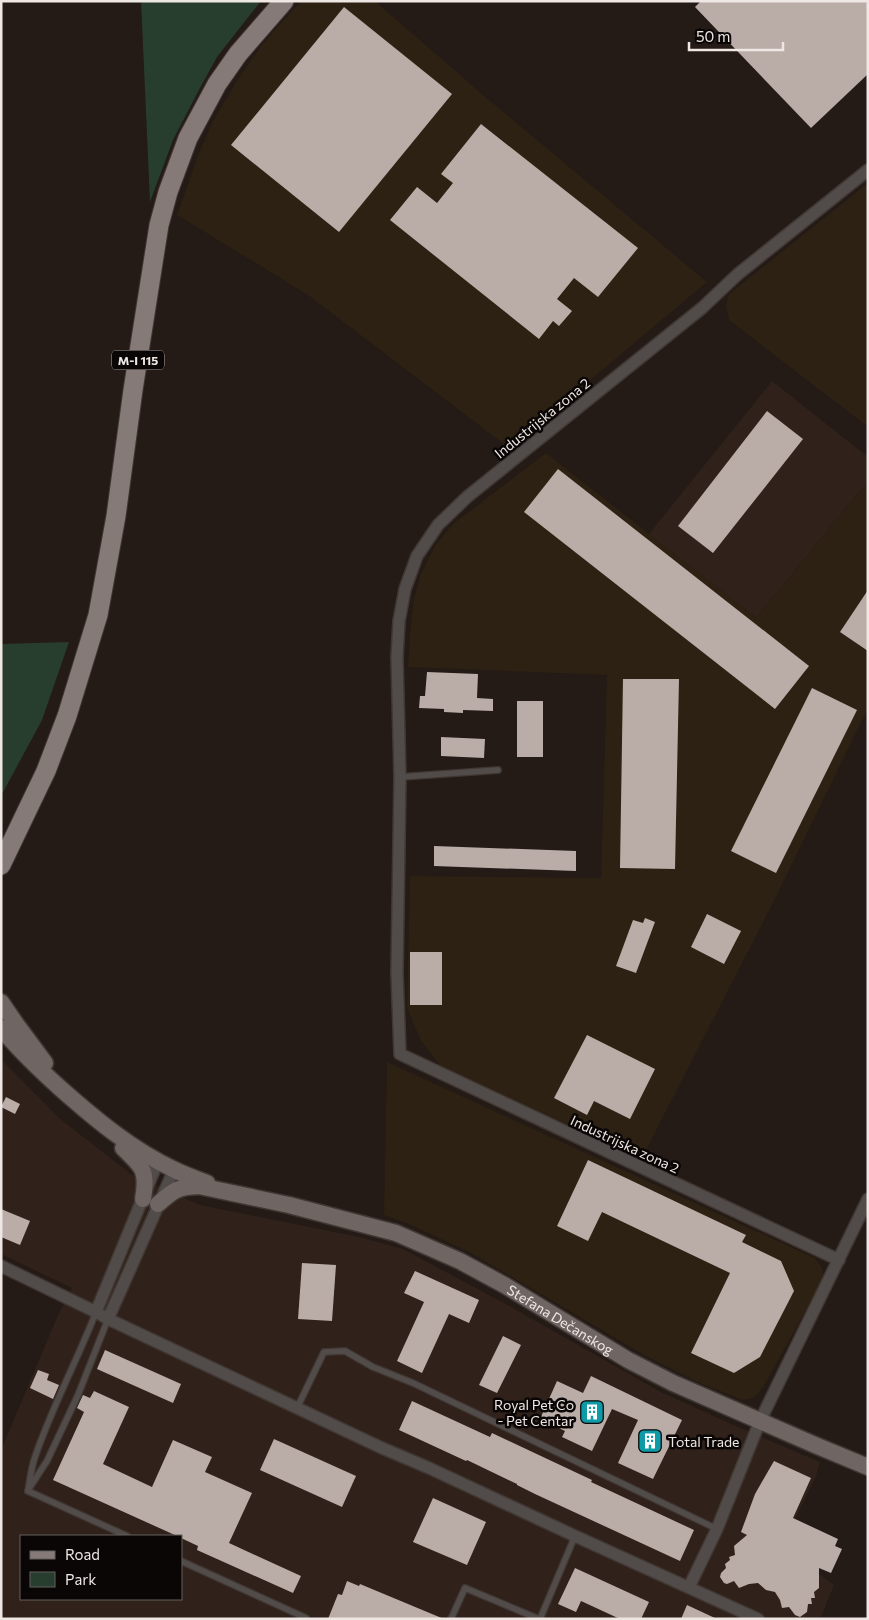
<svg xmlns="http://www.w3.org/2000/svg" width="869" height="1620" font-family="Commissioner,sans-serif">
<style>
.built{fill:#30211a;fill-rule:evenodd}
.industrial{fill:#2d2113}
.green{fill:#273d2e}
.building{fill:#baada7}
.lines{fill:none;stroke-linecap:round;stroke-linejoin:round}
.service-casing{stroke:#403733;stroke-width:8}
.minor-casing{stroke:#403733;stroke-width:14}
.secondary-casing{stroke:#403733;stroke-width:19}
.primary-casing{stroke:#403733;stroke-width:21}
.service{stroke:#514c4a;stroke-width:5.5}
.minor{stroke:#514c4a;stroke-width:11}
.secondary{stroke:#6f6664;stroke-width:16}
.primary{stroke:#867a78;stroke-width:19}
.labels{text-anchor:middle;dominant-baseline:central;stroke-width:5;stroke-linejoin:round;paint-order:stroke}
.shield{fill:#0a0605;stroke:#aaa4a1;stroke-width:1}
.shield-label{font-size:12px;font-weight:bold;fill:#eee7e4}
.street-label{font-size:14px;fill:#eee7e4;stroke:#0a0605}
.poi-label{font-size:14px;fill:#eee7e4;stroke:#0a0605;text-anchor:end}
</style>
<rect width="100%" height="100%" fill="#241a16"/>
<g class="built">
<path d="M772,381L868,457V481L756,618L649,534Z"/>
<path d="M1,1059L59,1118L131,1174L200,1205L359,1237L403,1249L504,1303L661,1392L729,1423L820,1462L816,1476L797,1515L781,1555L813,1569L834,1585L820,1619H1V1450L58,1315L72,1288L1,1254ZM21,1536H181V1599H21Z"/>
</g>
<g class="industrial">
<path d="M302,1H375L483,95L707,282L509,448L308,295L177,215L197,158L213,121L238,79L261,46L290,13Z"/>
<path d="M868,183V427L729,320L726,306L729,294Z"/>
<path d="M546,453L756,618L868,481V708L774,901L642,1158L443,1069L421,1041L407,1008L410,876L601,878L607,675L408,667L411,623L414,599L420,576L435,546L453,524Z"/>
<path d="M387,1062L815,1258L822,1268L824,1275L813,1298L763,1387L754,1398L743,1400L697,1382L644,1355L471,1253L409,1224L384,1215Z"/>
</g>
<g class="green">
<path d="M141,1H261L217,57L200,88L173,140L150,202Z"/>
<path d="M69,642L42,720L1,796V644Z"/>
</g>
<g class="building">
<path d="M701,1H868V74L811,128L695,7Z"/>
<path d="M344,7L452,94L339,232L231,145Z"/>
<path d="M481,124L638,248L598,297L574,278L557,299L572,311L559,326L553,321L539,339L390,220L417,187L437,203L453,183L441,174Z"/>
<path d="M767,411L803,439L713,553L678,526Z"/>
<path d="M558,469L809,666L775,709L524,512Z"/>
<path d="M868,590V651L840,632Z"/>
<path d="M427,672L478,674L477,698L493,699V711L463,710V713L444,712V709L419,708L420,696H425Z"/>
<path d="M623,679H679L675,869L620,868Z"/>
<path d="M812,688L857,710L776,873L731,851Z"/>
<rect x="517" y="701" width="26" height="56"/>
<path d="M441,737L485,739L484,758L441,756Z"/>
<path d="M434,846L576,851V871L434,866Z"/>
<path d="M707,914L741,931L724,964L691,947Z"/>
<path d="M645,918L655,922L636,973L616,966L633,920L643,923Z"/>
<rect x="410" y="952" width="32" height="53"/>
<path d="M587,1035L655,1069L630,1119L594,1101L587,1115L554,1098Z"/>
<path d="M6,1097L20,1104L15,1114L1,1107Z"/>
<path d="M588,1160L746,1235L742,1242L781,1261L794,1291L760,1357L734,1373L691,1353L730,1273L602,1212L588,1241L557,1226Z"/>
<path d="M1,1209L30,1221L20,1245L1,1237Z"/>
<path d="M302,1263L336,1265L332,1321L298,1319Z"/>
<path d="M415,1271L479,1300L469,1323L449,1314L422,1373L397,1361L424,1302L404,1293Z"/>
<path d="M503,1336L521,1345L497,1393L479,1385Z"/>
<path d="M105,1350L181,1384L173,1403L97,1369Z"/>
<path d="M38,1370L49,1374L47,1380L59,1385L53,1399L30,1388Z"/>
<path d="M591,1376L682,1420L653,1479L618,1463L638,1420L612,1409L592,1451L562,1437L565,1431L540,1419L557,1381L583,1393Z"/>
<path d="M94,1391L129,1407L103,1464L152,1487L173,1440L212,1457L205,1472L252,1493L229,1543L301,1576L293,1593L197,1550L198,1546L181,1538V1536H177L53,1480L84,1412L77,1408L83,1395L90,1398Z"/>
<path d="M412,1401L490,1437L492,1433L592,1480L591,1482L694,1530L680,1561L535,1494L517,1485V1484L467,1460L466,1461L399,1430Z"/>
<path d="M274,1439L356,1476L342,1507L260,1470Z"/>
<path d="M774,1461L811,1478L793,1518L838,1539L835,1546L842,1549L831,1573L819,1568V1588L814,1592L815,1598H811L812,1604H808L807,1612L800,1617L795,1615L789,1607L782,1608L780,1600L775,1592L766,1590L758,1583L749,1584L739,1588L734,1581L727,1584L724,1583L720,1577L721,1573L726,1568L725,1564L730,1560L729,1557L735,1555L734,1546L747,1535L741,1532L755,1494Z"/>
<path d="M433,1498L486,1522L467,1565L413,1542Z"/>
<path d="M575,1568L649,1602L641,1619H620L581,1601L576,1612L558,1604Z"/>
<path d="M347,1581L359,1586L360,1584L444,1619H328L338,1594L342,1595Z"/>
<path d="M687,1605L717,1619H681Z"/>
</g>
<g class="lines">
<g class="service-casing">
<g id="service">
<path d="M400,777L498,770"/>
<path d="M297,1408L324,1352L345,1351L373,1367L413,1383L717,1529"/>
<path d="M30,1487L47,1461L78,1395L108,1319"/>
<path d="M28,1491C30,1480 31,1468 35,1457C52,1407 77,1361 96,1312"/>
<path d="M28,1491L127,1536"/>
<path d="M181,1561L306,1618"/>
<path d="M451,1619L465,1588L539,1619"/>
<path d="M540,1619L575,1536"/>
</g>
</g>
<g class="minor-casing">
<g id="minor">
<path d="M839,1260L400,1054L397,973L400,777L397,657L399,621L405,589L417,556L438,525L467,497L702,308L738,274L868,170"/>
<path d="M1,1266L96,1312L108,1319L382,1448L429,1468L575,1536L758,1619"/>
<path d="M96,1312L158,1161"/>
<path d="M108,1319L174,1170"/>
<path d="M689,1587L717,1529L760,1421L868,1199"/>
</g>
</g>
<g class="secondary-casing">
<g id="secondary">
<path d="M1,1002L16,1024L45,1063"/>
<path d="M1,1028C19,1050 39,1069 60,1088C95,1119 132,1150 175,1170C185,1175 196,1179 207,1183"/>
<path d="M123,1148C143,1167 148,1171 143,1199"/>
<path id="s1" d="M158,1204C174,1190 177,1187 199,1186L289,1205L396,1233L460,1261L506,1286L628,1360L673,1383L815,1445L868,1467"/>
</g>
</g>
<g class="primary-casing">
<path id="primary" d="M1,865L46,771L67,716L98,615L116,516L133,390L159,225L168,192L188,138L217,84L238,54L284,1"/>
</g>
<use href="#service" class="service"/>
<use href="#minor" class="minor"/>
<use href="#secondary" class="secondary"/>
<use href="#primary" class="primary"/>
</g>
<defs>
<g id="building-square" transform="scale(1.25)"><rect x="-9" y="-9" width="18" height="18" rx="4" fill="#0f9aa8" stroke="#0a0605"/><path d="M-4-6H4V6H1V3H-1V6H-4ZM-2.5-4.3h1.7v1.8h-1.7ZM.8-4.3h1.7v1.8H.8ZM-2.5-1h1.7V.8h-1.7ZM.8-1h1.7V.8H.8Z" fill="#fff"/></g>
</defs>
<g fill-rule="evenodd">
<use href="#building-square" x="592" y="1412"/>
<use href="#building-square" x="650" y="1441"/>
</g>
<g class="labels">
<rect class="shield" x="112" y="350.5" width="52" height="19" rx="4"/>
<g class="shield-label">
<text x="138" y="360">M-I 115</text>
</g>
<g class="street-label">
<text transform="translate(542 418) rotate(-39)">Industrijska zona 2</text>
<text transform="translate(625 1144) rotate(25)">Industrijska zona 2</text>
<text stroke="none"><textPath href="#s1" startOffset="435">Stefana Dečanskog</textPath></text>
</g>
<g class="poi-label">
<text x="574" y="1404">Royal Pet Co<tspan x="574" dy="16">- Pet Centar</tspan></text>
<text x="668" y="1441" text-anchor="start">Total Trade</text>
</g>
</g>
<rect width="869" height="1620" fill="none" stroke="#eee7e4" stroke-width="5"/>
<rect x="20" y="1535" width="162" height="65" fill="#0a0605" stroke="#65605e"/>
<rect x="30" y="1551" width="25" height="8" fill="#867a78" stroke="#65605e"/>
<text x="65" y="1560" font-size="15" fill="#eee7e4">Road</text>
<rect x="30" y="1572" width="25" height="15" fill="#273d2e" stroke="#65605e"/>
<text x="65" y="1585" font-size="15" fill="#eee7e4">Park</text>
<path d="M689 42v8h94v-8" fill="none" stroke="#eee7e4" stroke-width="2.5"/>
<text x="696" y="42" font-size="15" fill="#eee7e4" stroke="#0a0605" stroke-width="4" paint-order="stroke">50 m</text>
</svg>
